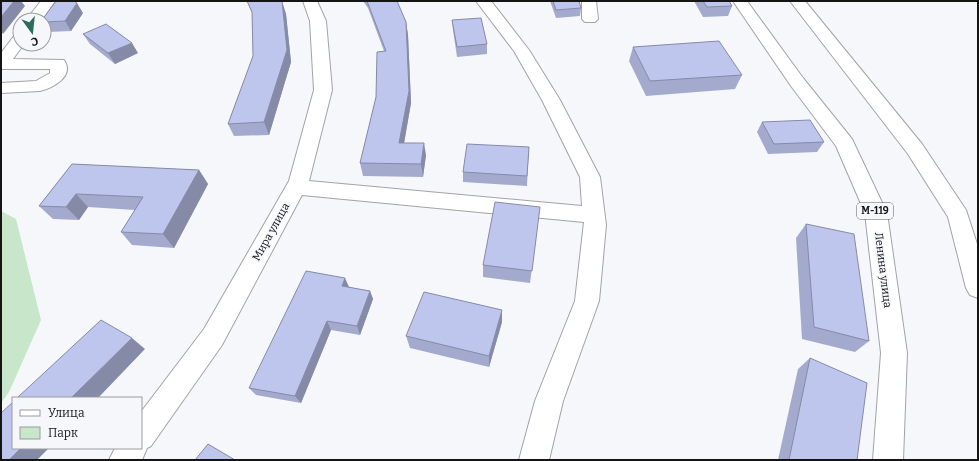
<svg xmlns="http://www.w3.org/2000/svg" width="979" height="461" font-family="Bitter,serif">
<style>
.green{fill:#c8e6c9}
.lines{fill:none;stroke-linecap:round;stroke-linejoin:round}
.minor-casing{stroke:#a2a3a7;stroke-width:2}
.major-casing{stroke:#a2a3a7;stroke-width:2}
.minor{fill:#fff;fill-rule:evenodd}
.major{fill:#fff;fill-rule:evenodd}
.wall{fill:#a3aacd}
.shaded-wall{fill:#858ba7}
.building{fill:#bec6ee;stroke:#858ba7}
.labels{text-anchor:middle;dominant-baseline:central;stroke-width:3.5;stroke-linejoin:round;paint-order:stroke}
.shield{fill:#f6f7fb;stroke:#58585a;stroke-width:1}
.shield-label{font-size:10px;font-weight:bold;fill:#141415}
.street-label{font-size:11px;fill:#141415;stroke:#f6f7fb}
</style>
<rect width="100%" height="100%" fill="#f6f7fb"/>
<path class="green" d="M1,211L16,219L41,320L9,392L1,403Z"/>
<g class="lines">
<g class="minor-casing">
<g id="minor">
<path d="M41,1H55L42,20H26Z"/>
<path d="M303,1H317L326,21L332,90L309,181L582,206L580,177L542,100L514,51L476,1H491L529,50L560,100L600,177L606,225L599,301L563,401L549,460H519L535,401L575,301L584,222L302,195L222,345L151,446L147,448L142,460H109L115,448H141V412L204,329L289,181L314,90L310,21Z"/>
<path d="M582,1H596L598,19L595,22H585L582,19Z"/>
<path d="M790,1H805L922,144L966,210L978,247V298L970,295L966,288L948,217L908,154Z"/>
<path d="M20,34V44H24L13,59L64,60C75,76 53,88 40,91L1,93V83L36,81L50,73V69H1V53L14,36Z"/>
</g>
</g>
<g class="major-casing">
<path id="major" d="M733,1H747L803,78L852,139L887,213L907,353L903,460H873L881,353L865,213L836,146L791,86Z"/>
</g>
<use href="#minor" class="minor"/>
<use href="#major" class="major"/>
</g>
<g class="wall">
<path d="M247,1H282L286,14L291,62L269,135L234,136L228,124L253,56L252,13Z"/>
<path d="M363,1H397L406,22L408,35L411,103L404,143L426,155L423,177L363,176L360,163L376,97L384,51L368,8Z"/>
<path d="M550,1H579L581,8L580,16L556,18Z"/>
<path d="M694,1H729L732,6L728,16L703,17Z"/>
<path d="M83,13L71,31L48,32L44,27V20Z"/>
<path d="M452,20L487,44V54L457,57L453,30Z"/>
<path d="M83,34L138,53L115,64L90,44Z"/>
<path d="M633,47L742,75L735,89L646,96L629,61Z"/>
<path d="M762,122L824,142L817,152L768,154L757,132Z"/>
<path d="M529,147L527,186L463,182V172Z"/>
<path d="M72,164L199,170L208,184L174,248L132,245L121,232L135,210L88,207L79,220L53,219L39,206Z"/>
<path d="M540,207L530,283L483,277V265Z"/>
<path d="M806,224L869,341L855,352L802,339L796,238Z"/>
<path d="M349,287L370,291L373,299L360,335L331,330L301,403L256,395L249,388Z"/>
<path d="M502,322L489,367L410,348L406,336Z"/>
<path d="M810,358L857,460H778L798,369Z"/>
</g>
<g class="shaded-wall">
<path d="M14,1H21L25,6L3,34L1,31V17Z"/>
<path d="M282,2L286,14L291,62L269,135L264,122Z"/>
<path d="M77,3L83,13L71,31L65,21Z"/>
<path d="M406,22L408,35L411,103L402,155L399,143Z"/>
<path d="M132,43L138,53L115,64L108,53Z"/>
<path d="M424,143L426,155L423,177L421,164Z"/>
<path d="M199,170L208,184L174,248L163,234Z"/>
<path d="M76,194L88,207L79,220L66,207Z"/>
<path d="M345,278L349,287L346,295L342,286Z"/>
<path d="M370,291L373,299L360,335L357,326Z"/>
<path d="M502,310V322L489,367V356Z"/>
<path d="M327,321L331,330L301,403L295,396Z"/>
<path d="M132,338L145,349L98,398H71Z"/>
<path d="M21,448H49L37,460H9Z"/>
</g>
<g class="building">
<path d="M1,1H14L1,17Z"/>
<path d="M56,1H74L77,3L65,21L44,22V20H42Z"/>
<path d="M247,1H282L287,50L264,122L228,124L253,56L252,12Z"/>
<path d="M367,1H397L406,22L409,91L399,143H424L421,164L360,163L376,97L377,52L386,51Z"/>
<path d="M553,1H579L581,8L556,10Z"/>
<path d="M703,1H729L732,6L707,7Z"/>
<path d="M481,18L487,44L457,47L452,20Z"/>
<path d="M106,24L132,43L108,53L83,34Z"/>
<path d="M719,41L742,75L650,81L633,47Z"/>
<path d="M810,120L824,142L774,144L762,122Z"/>
<path d="M467,144L529,147L527,176L463,172Z"/>
<path d="M72,164L199,170L163,234L121,232L143,197L76,194L66,207L39,206Z"/>
<path d="M495,202L540,207L532,271L483,265Z"/>
<path d="M806,224L854,234L869,341L814,327Z"/>
<path d="M306,271L345,278L342,286L370,291L357,326L327,321L295,396L249,388Z"/>
<path d="M424,292L502,310L489,356L406,336Z"/>
<path d="M101,320L132,338L71,398H17Z"/>
<path d="M810,358L867,383L857,460H789Z"/>
<path d="M13,402V448H21L9,460H1V413Z"/>
<path d="M208,444L235,460H195Z"/>
</g>
<g class="labels">
<rect class="shield" x="857" y="203" width="36" height="16" rx="3"/>
<g class="shield-label">
<text x="875" y="211">М-119</text>
</g>
<g class="street-label">
<text transform="translate(271 232) rotate(-61)">Мира улица</text>
<text transform="translate(883 270) rotate(83)">Ленина улица</text>
</g>
</g>
<rect width="979" height="461" fill="none" stroke="#141415" stroke-width="4"/>
<rect x="12" y="397" width="130" height="52" fill="#f6f7fb" stroke="#9c9c9f"/>
<rect x="20" y="410" width="20" height="6" fill="#ffffff" stroke="#9c9c9f"/>
<text x="48" y="417" font-size="12" fill="#141415">Улица</text>
<rect x="20" y="427" width="20" height="12" fill="#c8e6c9" stroke="#9c9c9f"/>
<text x="48" y="437" font-size="12" fill="#141415">Парк</text>
<g transform="translate(32 32) rotate(165)"><circle r="19" fill="#f6f7fb" stroke="#9c9c9f"/>
<path d="M0-3L7 15L0 10L-7 15Z" fill="#2c6c5b"/>
<text y="-6" font-size="11" font-weight="bold" text-anchor="middle" fill="#141415">С</text>
</g>
</svg>
